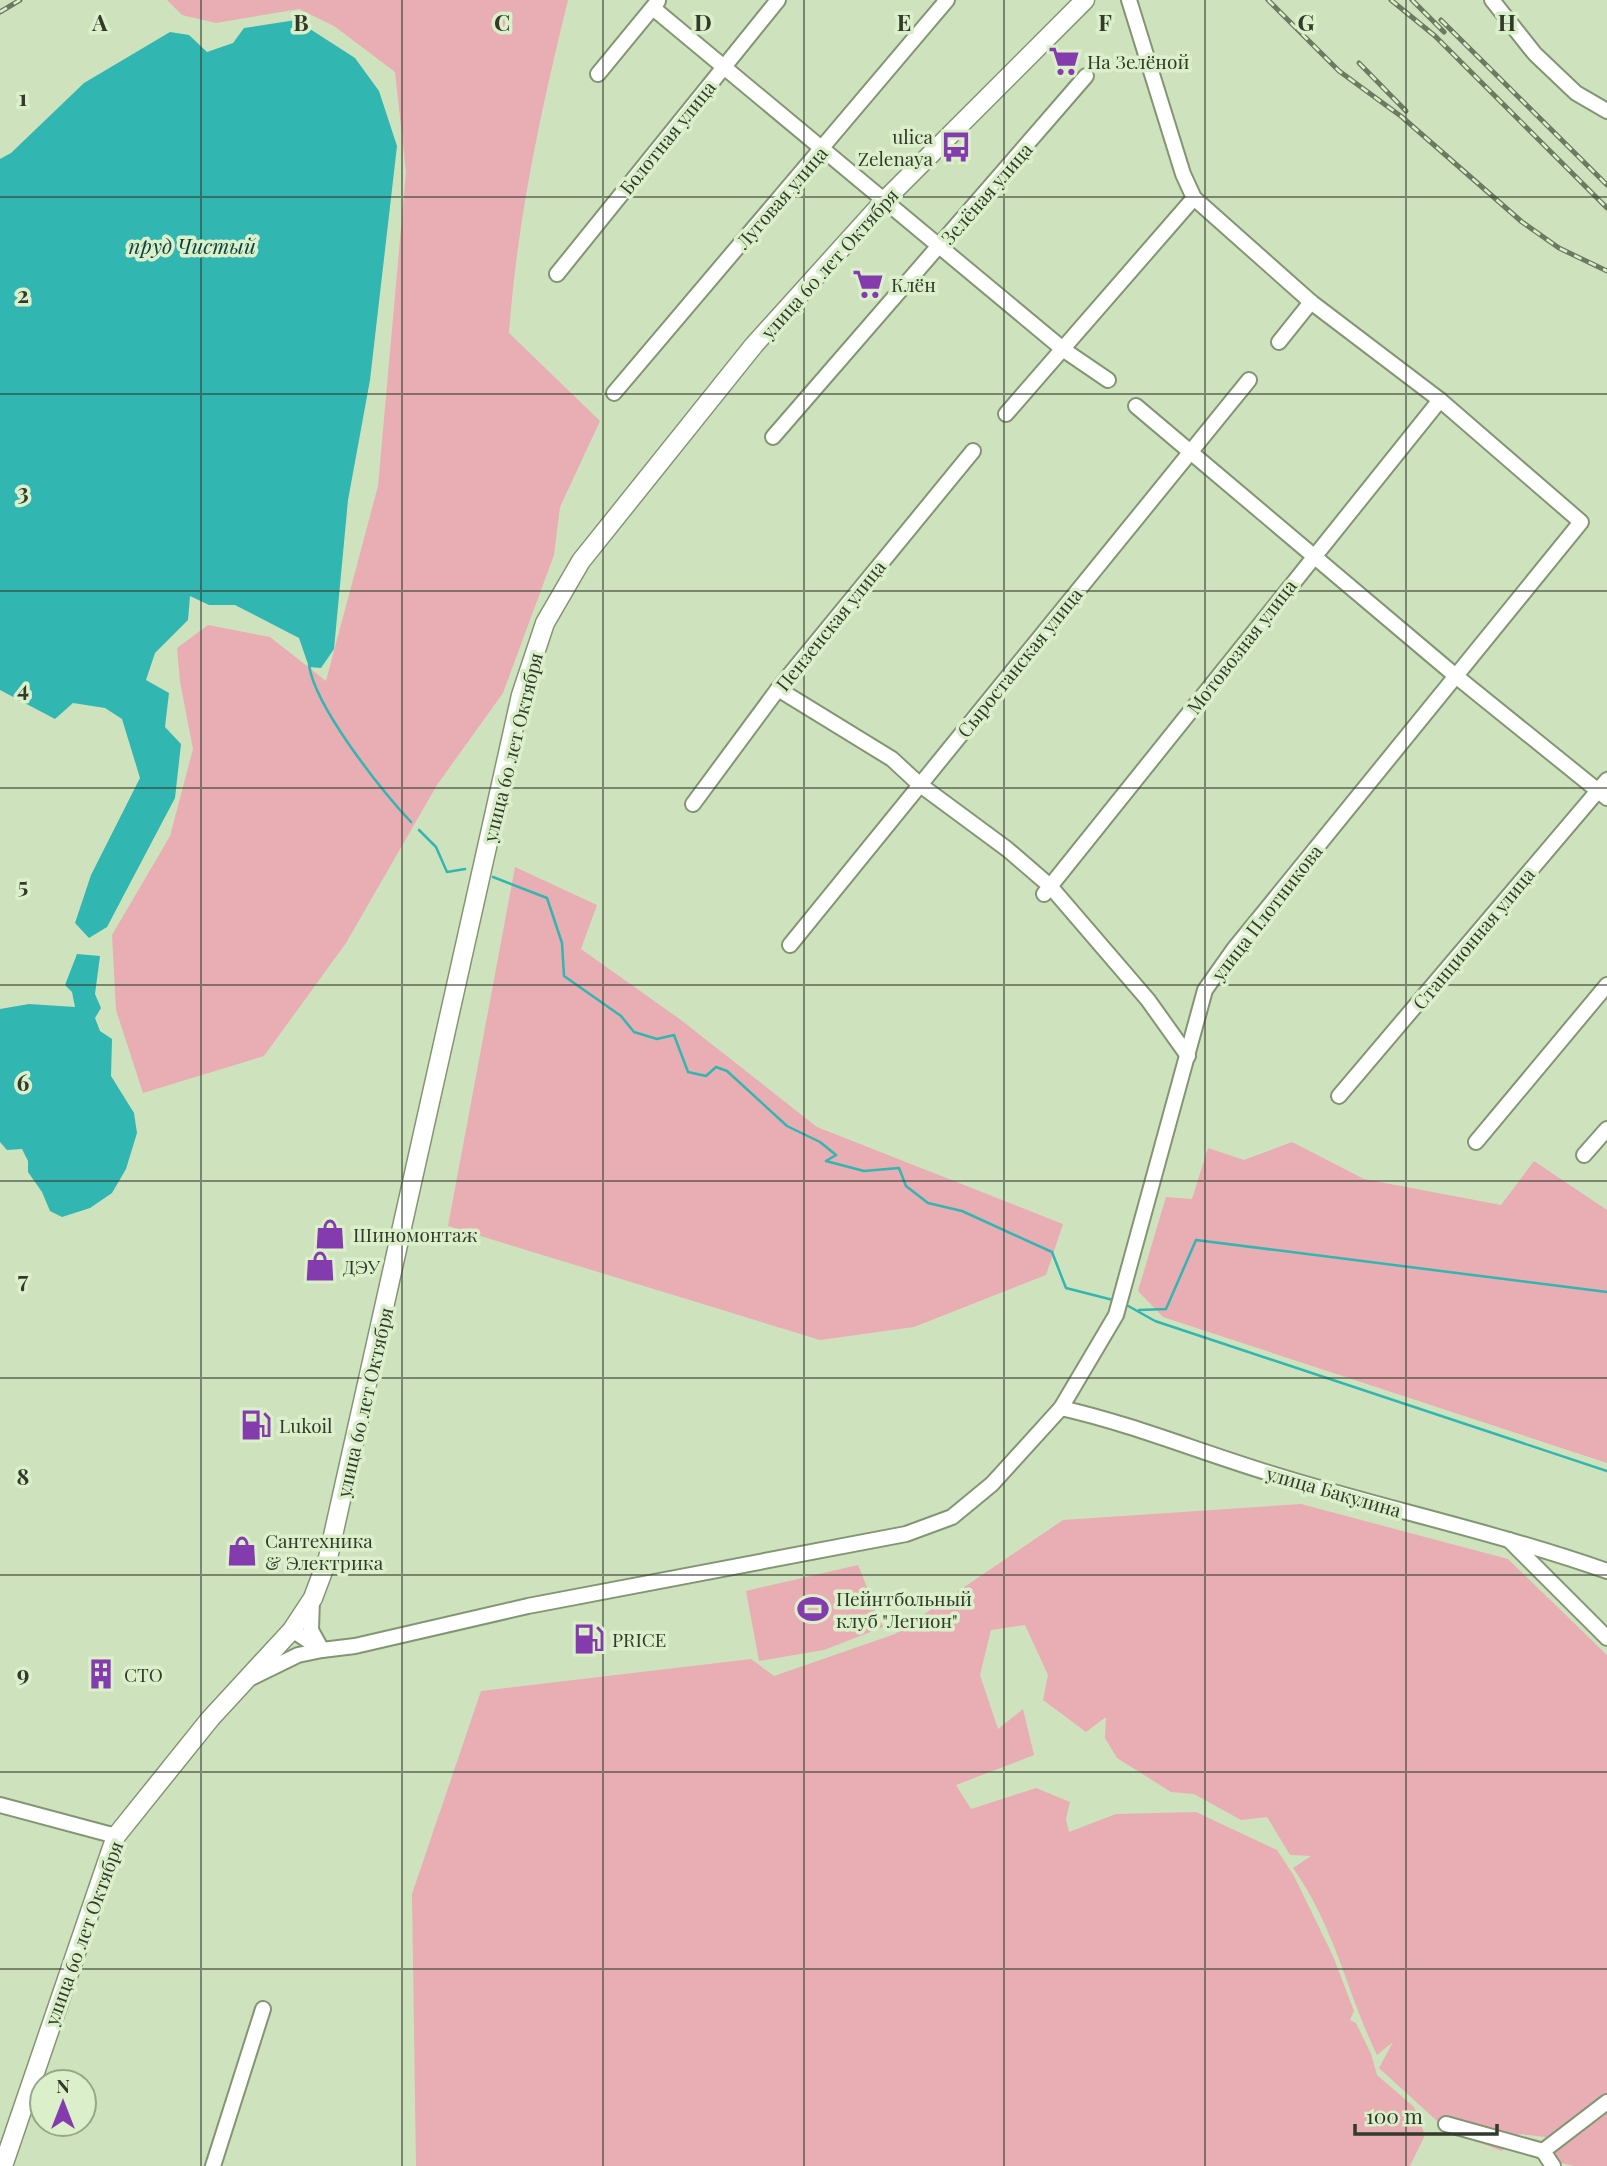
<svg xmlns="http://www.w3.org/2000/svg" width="1607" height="2166" font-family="'Playfair Display',serif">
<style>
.green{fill:#e9adb4}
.water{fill:#31b6b1}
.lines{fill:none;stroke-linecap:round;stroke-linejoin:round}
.stream{stroke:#31b6b1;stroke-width:2.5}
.minor-casing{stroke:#839673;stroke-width:18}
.major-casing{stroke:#839673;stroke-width:21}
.minor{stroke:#fff;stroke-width:14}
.major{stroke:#fff;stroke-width:18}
.rail-casing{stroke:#6d7a62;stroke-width:5}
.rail{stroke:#dbf0ca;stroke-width:2.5;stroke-dasharray:8;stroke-linecap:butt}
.grid{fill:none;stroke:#313a2b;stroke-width:2;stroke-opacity:0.55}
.labels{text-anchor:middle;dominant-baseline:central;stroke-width:7;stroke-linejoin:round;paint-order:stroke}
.poi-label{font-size:19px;fill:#313a2b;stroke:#dbf0ca;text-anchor:start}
.street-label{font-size:19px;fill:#313a2b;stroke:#dbf0ca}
.water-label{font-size:21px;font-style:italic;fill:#084341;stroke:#dbf0ca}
.grid-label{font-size:23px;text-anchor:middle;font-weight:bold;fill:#313a2b;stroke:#dbf0ca;stroke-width:7;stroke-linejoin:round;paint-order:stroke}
</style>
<rect width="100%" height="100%" fill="#cee3bd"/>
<g class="green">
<path d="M167,0H568C541,110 517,220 509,333L600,421L560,507L554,555L503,693L437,785L346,943L264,1056L143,1093L116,1010L112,935L170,836L193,749L180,682L177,648L208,625L270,637L326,681L378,486L406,172L395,72L334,26L299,9L216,23L182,15Z"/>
<path d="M515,867L597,905L581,949L681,1020L817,1127L1063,1224L1046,1275L914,1327L820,1340L448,1226Z"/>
<path d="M1292,1142L1364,1179L1501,1205L1534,1161L1607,1210V1463L1163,1317L1138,1291L1166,1197L1192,1199L1208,1148L1244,1160Z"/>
<path d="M1301,1504L1508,1559L1607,1655V2099L1553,2138L1520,2134L1502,2151L1448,2131L1379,2068L1393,2042L1377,2055C1346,1991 1335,1927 1293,1868L1311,1856L1290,1855L1267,1817L1241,1820L1194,1794L1171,1792L1117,1758L1105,1738L1106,1717L1086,1732L1043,1700L1048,1675L1025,1625L991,1630L980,1675L998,1729L1023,1709L1034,1755L956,1785L971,1809L1036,1788L1070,1802L1066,1819L1069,1832L1116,1814L1196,1812L1277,1850L1294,1876L1333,1956L1354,2011L1350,2020L1356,2023L1371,2054L1377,2075L1414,2107L1425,2135L1410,2166H416L412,1894L481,1691L751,1659L774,1676L895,1634L1063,1520Z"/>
<path d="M858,1565L883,1627L824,1650L759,1661L746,1591Z"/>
<path d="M1607,2103V2166H1574L1553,2161L1554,2142C1579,2136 1593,2124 1607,2103Z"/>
</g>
<g class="water">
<path d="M296,20L355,58L379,91L397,146L370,380L348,500L334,649L321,668L309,667L299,638L235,605H209L190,596L188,620L155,653L146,680L169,693L165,727L181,744L175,798L107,927L89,938L75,923L91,875L140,778L122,719L105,708L73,703L55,719L0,690V159L11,153L84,83L170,32L189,35L207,52L233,43L244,28Z"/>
<path d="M77,954L100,956L95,994L101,1008L95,1018L100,1031L112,1039L111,1076L134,1113L137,1133L126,1169L112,1193L90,1208L62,1217L50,1211L42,1192L28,1172V1161L22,1149L7,1150L0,1142V1009L29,1004L75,1007L72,992L65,985Z"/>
</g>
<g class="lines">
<g class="stream">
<path d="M309,665C315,707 381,790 411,822"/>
<path d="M419,830L436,847L447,872L465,869"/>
<path d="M493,877L547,898L562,943L564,976L621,1016L634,1032L657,1039L674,1035L688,1072L706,1076L716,1067L727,1071L787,1126L820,1142L836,1155L826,1161L864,1171L899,1168L906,1186L928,1203L962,1211L1052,1252L1066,1288L1113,1300"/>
<path d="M1123,1303L1155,1321L1607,1471"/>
<path d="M1139,1310L1166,1309L1196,1240L1607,1292"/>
</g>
<g class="minor-casing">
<g id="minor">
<path d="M1492,0L1535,54L1576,93L1607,111"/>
<path d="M653,8L1064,350L1108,380"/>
<path d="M598,74L658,1"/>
<path d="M557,274L778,0"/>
<path d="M1279,342L1311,302"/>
<path d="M614,393L947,0"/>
<path d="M1136,406L1457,677L1607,798"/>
<path d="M1006,414L1194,198"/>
<path d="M773,437L1086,76"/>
<path d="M778,689L892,759L919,784L1007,849L1050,886L1148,1000L1188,1056"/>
<path d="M693,804L778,689L973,451"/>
<path d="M1044,894L1440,400"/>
<path d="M790,945L1249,380"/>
<path d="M1339,1096L1607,780"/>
<path d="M1476,1142L1607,985"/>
<path d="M1584,1155L1607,1129"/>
<path d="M1061,1408C1132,1424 1200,1452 1269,1473C1381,1508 1496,1532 1607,1571"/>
<path d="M1509,1540L1607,1638"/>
<path d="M292,1630L322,1650L355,1646L528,1606L906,1534L952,1517L992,1484L1061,1408L1116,1315L1205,990L1234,949L1581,522L1440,400L1311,302L1194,198L1183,174L1129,0"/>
<path d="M251,1678L298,1655L322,1650L311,1630L312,1599"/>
<path d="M0,1805L116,1836"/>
<path d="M1446,2124L1543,2151"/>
<path d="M213,2166L263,2009"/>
<path d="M1553,2166L1543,2151L1607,2102"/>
</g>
</g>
<g class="major-casing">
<path id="major" d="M3,2166L116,1836L210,1719L292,1630L313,1598L328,1558L521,695L545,623L581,561L754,345L884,201L1085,0"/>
</g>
<use href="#minor" class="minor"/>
<use href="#major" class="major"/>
<g class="rail-casing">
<g id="rail">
<path d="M1268,0L1339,71L1402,117L1522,222L1559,248L1607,271"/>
<path d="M1391,0L1435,36L1607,208"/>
<path d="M1412,0L1444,32"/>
<path d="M0,12L20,0"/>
<path d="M1441,20L1607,185"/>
<path d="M1359,63L1406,111"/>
</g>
</g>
<use href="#rail" class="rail"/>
</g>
<path class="grid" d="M201,0V2166M402,0V2166M603,0V2166M804,0V2166M1004,0V2166M1205,0V2166M1406,0V2166M0,197H1607M0,394H1607M0,591H1607M0,788H1607M0,985H1607M0,1181H1607M0,1378H1607M0,1575H1607M0,1772H1607M0,1969H1607"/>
<defs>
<g id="supermarket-bare" transform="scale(2.415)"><path d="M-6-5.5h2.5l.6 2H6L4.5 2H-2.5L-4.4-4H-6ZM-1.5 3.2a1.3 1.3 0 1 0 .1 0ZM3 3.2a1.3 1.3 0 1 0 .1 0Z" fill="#843bad" stroke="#dbf0ca" stroke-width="2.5" paint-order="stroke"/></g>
<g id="bus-bare" transform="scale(2.415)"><path d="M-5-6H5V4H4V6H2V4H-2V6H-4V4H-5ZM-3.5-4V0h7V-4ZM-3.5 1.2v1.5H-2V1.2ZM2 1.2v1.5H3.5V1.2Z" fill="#843bad" stroke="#dbf0ca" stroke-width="2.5" paint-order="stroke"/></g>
<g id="shop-bare" transform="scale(2.415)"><path d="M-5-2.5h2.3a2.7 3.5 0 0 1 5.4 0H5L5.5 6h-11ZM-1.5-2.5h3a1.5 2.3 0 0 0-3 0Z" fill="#843bad" stroke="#dbf0ca" stroke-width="2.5" paint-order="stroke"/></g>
<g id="fuel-bare" transform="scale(2.415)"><path d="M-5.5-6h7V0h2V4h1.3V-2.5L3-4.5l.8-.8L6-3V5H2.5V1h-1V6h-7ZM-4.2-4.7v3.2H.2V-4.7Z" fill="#843bad" stroke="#dbf0ca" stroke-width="2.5" paint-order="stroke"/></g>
<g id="stadium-bare" transform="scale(2.415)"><path d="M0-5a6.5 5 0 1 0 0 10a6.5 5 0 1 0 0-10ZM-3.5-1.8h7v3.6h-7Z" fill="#843bad" stroke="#dbf0ca" stroke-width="2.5" paint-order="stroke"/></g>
<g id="building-bare" transform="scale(2.415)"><path d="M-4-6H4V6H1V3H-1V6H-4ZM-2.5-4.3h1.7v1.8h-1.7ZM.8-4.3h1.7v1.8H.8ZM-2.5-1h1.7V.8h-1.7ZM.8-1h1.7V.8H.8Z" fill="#843bad" stroke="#dbf0ca" stroke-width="2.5" paint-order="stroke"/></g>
</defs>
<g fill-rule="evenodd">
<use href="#supermarket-bare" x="1064" y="61"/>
<use href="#bus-bare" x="956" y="147"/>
<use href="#supermarket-bare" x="868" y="284"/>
<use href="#shop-bare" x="330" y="1234"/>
<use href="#shop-bare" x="320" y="1266"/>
<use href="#fuel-bare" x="256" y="1425"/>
<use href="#shop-bare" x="242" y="1551"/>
<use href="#stadium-bare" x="813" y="1609"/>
<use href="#fuel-bare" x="589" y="1639"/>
<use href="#building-bare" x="101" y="1674"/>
</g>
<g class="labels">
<g class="poi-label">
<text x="1087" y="61">На Зелёной</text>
<text x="933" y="136" text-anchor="end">ulica<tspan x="933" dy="22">Zelenaya</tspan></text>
<text x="891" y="284">Клён</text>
<text x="353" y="1234">Шиномонтаж</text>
<text x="343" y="1266">ДЭУ</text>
<text x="279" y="1425">Lukoil</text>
<text x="265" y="1540">Сантехника<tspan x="265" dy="22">&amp; Электрика</tspan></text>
<text x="836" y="1598">Пейнтбольный<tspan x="836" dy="22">клуб "Легион"</tspan></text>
<text x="612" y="1639">PRICE</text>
<text x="124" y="1674">СТО</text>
</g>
<g class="street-label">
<text transform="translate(667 137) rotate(-51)">Болотная улица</text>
<text transform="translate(986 193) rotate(-49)">Зелёная улица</text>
<text transform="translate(781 197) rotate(-49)">Луговая улица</text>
<text transform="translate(829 263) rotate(-48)">улица 60 лет Октября</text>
<text transform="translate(830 625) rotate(-51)">Пензенская улица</text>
<text transform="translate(1241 646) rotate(-52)">Мотовозная улица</text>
<text transform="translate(1019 662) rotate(-51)">Сыростанская улица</text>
<text transform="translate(512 747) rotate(-76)">улица 60 лет Октября</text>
<text transform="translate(1266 912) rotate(-52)">улица Плотникова</text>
<text transform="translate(1473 938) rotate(-50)">Станционная улица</text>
<text transform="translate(364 1402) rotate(-77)">улица 60 лет Октября</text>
<text transform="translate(1334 1491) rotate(16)">улица Бакулина</text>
<text transform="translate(83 1933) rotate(-70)">улица 60 лет Октября</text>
</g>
<g class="water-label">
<text x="192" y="245">пруд Чистый</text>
</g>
</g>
<g class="grid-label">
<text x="100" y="31">A</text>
<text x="301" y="31">B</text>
<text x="502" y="31">C</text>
<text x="703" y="31">D</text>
<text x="904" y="31">E</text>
<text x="1105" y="31">F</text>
<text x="1306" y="31">G</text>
<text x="1507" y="31">H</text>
<text x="23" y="106">1</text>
<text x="23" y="303">2</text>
<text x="23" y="500">3</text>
<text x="23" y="697">4</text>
<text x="23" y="894">5</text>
<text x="23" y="1091">6</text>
<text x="23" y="1288">7</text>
<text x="23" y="1485">8</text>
<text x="23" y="1682">9</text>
</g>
<g transform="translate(63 2103)"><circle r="33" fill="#dbf0ca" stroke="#97a78a" stroke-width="2"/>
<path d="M0-5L12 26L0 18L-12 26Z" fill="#843bad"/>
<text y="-10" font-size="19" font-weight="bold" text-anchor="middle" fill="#313a2b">N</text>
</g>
<path d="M1355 2124v10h142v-10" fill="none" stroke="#313a2b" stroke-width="3.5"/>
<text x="1366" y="2124" font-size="21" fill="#313a2b" stroke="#dbf0ca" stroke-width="5" paint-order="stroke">100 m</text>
</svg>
